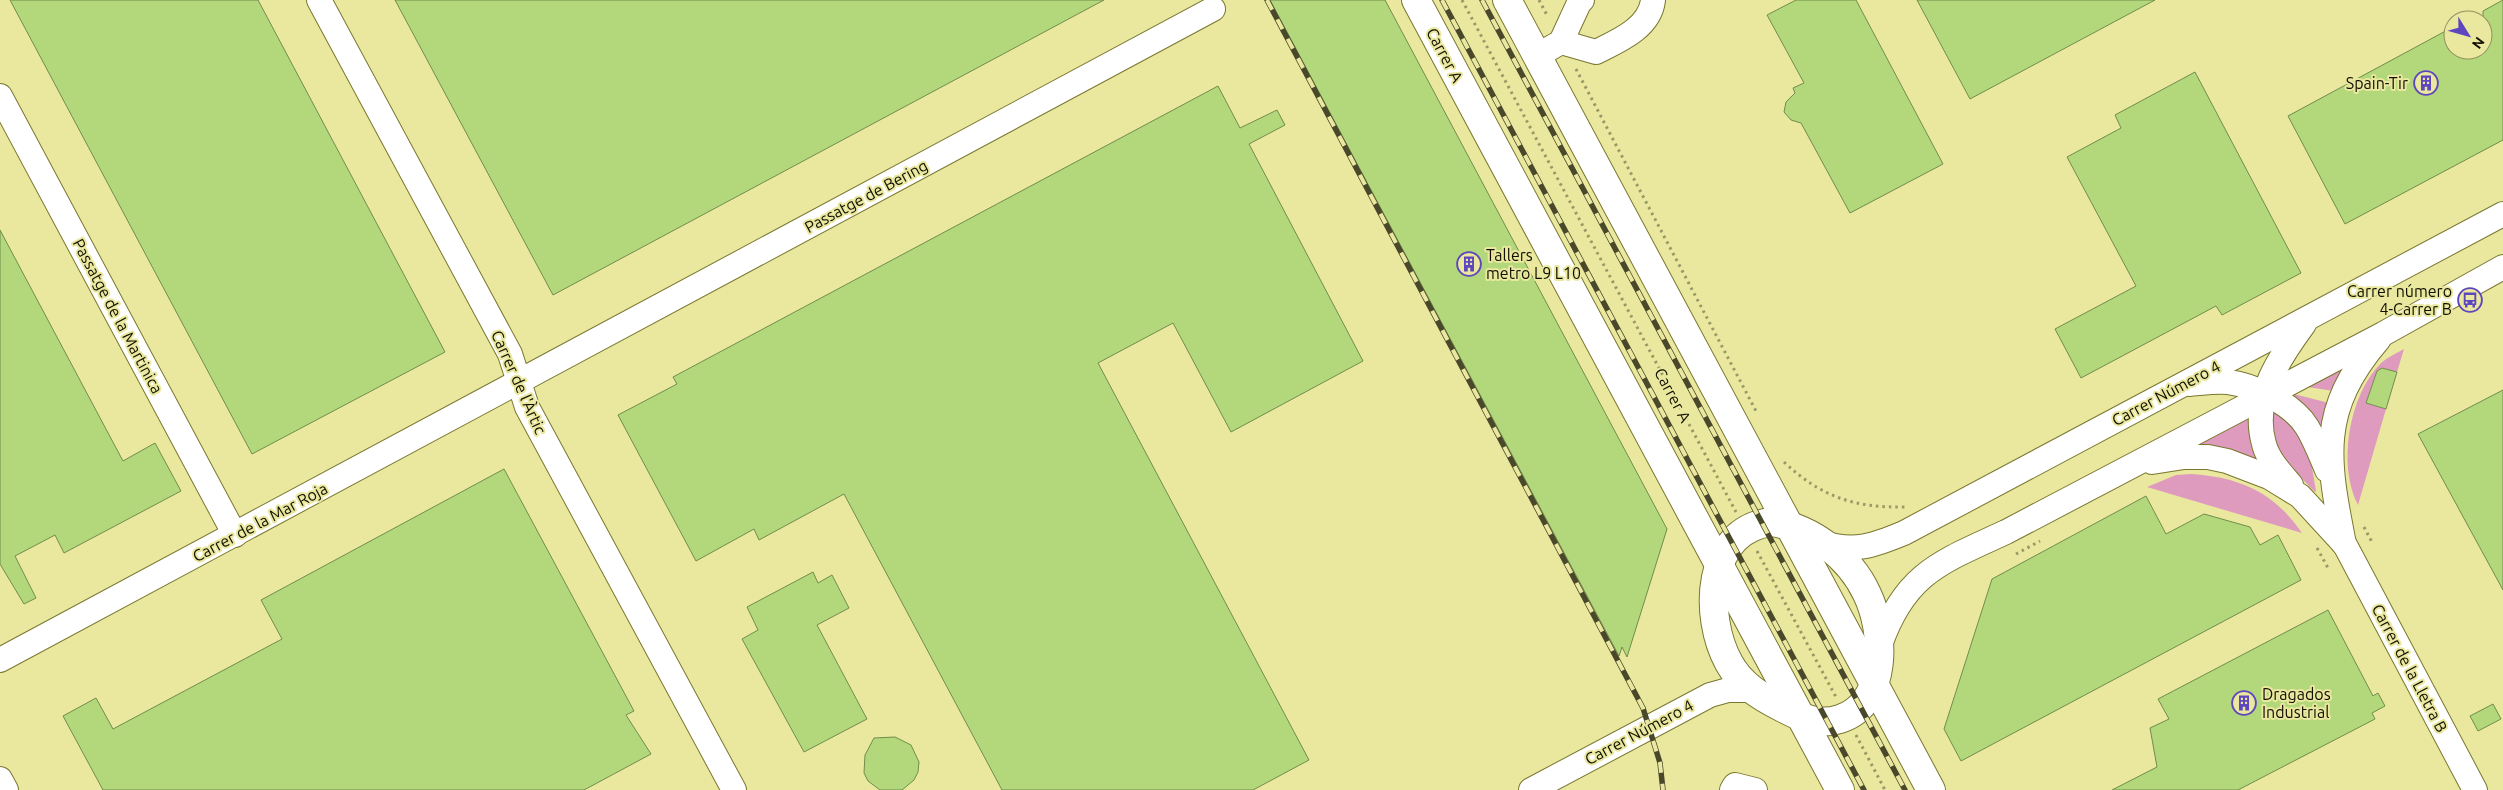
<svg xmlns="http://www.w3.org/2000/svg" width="2503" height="790" font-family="Ubuntu,sans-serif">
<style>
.green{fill:#df9bbe}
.building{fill:#b2d87b;stroke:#728c4c}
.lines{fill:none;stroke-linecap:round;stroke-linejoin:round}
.minor-casing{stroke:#79772f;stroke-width:26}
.major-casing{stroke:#79772f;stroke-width:30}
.path{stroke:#9a9965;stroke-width:3;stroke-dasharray:2.5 4;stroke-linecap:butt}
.minor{stroke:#fff;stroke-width:24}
.major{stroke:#fff;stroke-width:28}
.rail-casing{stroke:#4a482a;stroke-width:5.5}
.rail{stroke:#eae89f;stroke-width:4;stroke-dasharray:11;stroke-linecap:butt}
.labels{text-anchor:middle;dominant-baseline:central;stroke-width:4;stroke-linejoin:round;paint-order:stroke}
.street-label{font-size:16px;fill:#100f00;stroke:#eae89f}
.poi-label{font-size:16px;fill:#100f00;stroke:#eae89f;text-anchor:end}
</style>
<rect width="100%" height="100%" fill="#eae89f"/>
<g class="green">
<path d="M2404,349L2397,372L2382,368L2377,371L2366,403L2386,409L2358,505C2337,465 2349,395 2381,363C2388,357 2397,353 2404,349Z"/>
<path d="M2347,366L2334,391L2307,387Z"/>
<path d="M2294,394L2329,403L2322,435L2292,396Z"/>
<path d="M2273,411L2296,427L2310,456L2316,491L2315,492C2287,463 2271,453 2273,411Z"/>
<path d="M2250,418L2266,466L2193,448Z"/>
<path d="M2191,474C2239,477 2274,492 2302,533L2147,487L2176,475Z"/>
</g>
<g class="building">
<path d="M10,0H258L445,352L252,454Z"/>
<path d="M395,0H1104L553,295Z"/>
<path d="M1270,0H1385L1667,529L1627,657L1622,647L1619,656Z"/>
<path d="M1796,0H1856L1943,164L1850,213L1801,123L1791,120L1784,112L1786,102L1795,93L1793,88L1804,83L1767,15Z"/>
<path d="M1917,0H2155L1970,99Z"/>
<path d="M2503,0V140L2345,224L2288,116L2453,27V50H2483V11Z"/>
<path d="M2195,72L2301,273L2222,315L2216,306L2081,378L2055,329L2136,286L2067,157L2121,128L2115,115Z"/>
<path d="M1218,86L1240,128L1277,110L1285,125L1249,144L1363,361L1231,432L1173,323L1098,363L1309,760L1253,790H1002L844,494L759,540L754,529L696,561L618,415L677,384L673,377Z"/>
<path d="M0,230L123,461L155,443L181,491L64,553L55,535L15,556L36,598L24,604L0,564Z"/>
<path d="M2382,368L2397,372L2386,409L2366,403L2377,371Z"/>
<path d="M2503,390V590L2418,434Z"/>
<path d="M504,469L634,711L626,715L651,754L584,790H103L63,716L96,698L113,729L282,639L261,600Z"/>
<path d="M2146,496L2166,534L2204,514L2250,527L2260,545L2278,535L2301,580L1961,761L1944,729L1992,579Z"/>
<path d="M813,572L818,583L832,575L849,608L817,625L867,719L804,752L742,639L758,630L747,607Z"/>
<path d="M2328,610L2373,696L2378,693L2385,706L2372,713L2375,719L2238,790H2112L2157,767L2150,728L2169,719L2158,699Z"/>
<path d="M2493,704L2501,719L2478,731L2470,716Z"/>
<path d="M895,737L911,745L919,762L918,772L914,780L902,790H880L868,781L864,773L865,755L874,738Z"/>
</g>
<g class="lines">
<g class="minor-casing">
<g id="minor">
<path d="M319,0L510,354L527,407L734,790"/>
<path d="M1561,42L1596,52C1618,41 1650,28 1653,0"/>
<path d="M1547,50L1561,42L1579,3L1582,0"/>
<path d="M0,96L235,535"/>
<path d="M2189,384C2202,383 2215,381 2228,382C2254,385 2293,404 2307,427C2315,440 2321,456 2327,470"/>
<path d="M2152,462L2184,457H2208L2227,461L2269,477L2300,496L2345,545L2475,790"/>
<path d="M2291,485C2281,473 2268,460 2264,444C2251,399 2279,358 2304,324"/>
<path d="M1823,543C1855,553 1875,545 1904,533L2503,214"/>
<path d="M2344,544C2327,458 2318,410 2379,339"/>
<path d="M1880,645C1905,573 1941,562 2006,532L2383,334L2503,267"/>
<path d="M0,660L1213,9"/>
<path d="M0,779L6,790"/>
<path d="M1531,790L1710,695L1728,690H1750"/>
<path d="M1732,790L1735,785L1755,790"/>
</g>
</g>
<g class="major-casing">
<g id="major">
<path d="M1416,0L1840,790"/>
<path d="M1507,0L1931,790"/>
<path d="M1771,522C1811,527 1850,557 1867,594C1885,631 1889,703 1840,719C1818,726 1802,718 1783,708C1761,697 1741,685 1729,663C1703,616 1706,530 1771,522Z"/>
</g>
</g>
<g class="path">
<path d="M1462,0L1736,512"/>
<path d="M1539,0L1548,17"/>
<path d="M1576,69L1756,411"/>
<path d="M1784,462C1821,497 1855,508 1905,507"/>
<path d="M2364,527L2373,544"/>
<path d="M2317,548L2328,568"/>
<path d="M1757,551L1836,697"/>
<path d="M2016,554L2040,541"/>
<path d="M1856,735L1885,790"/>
</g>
<use href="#minor" class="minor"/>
<use href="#major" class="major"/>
<g class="rail-casing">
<g id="rail">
<path d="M1267,0L1643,708L1660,763L1663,790"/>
<path d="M1442,0L1864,790"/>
<path d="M1482,0L1905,790"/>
</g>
</g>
<use href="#rail" class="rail"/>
</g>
<defs>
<g id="building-ring" transform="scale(1.25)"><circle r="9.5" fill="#eae89f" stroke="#5e46be" stroke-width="1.5"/><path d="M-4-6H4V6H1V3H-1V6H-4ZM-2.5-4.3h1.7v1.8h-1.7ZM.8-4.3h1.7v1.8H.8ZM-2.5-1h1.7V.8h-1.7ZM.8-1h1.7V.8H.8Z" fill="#5e46be"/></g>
<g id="bus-ring" transform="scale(1.25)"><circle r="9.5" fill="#eae89f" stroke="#5e46be" stroke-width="1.5"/><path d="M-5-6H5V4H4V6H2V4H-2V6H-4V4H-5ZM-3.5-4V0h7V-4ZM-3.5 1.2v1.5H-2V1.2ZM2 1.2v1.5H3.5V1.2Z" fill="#5e46be"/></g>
</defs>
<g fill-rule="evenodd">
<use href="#building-ring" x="2426" y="83"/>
<use href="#building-ring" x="1469" y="264"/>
<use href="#bus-ring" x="2470" y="300"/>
<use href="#building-ring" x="2244" y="703"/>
</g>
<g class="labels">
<g class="street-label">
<text transform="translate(1445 55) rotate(62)">Carrer A</text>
<text transform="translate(866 196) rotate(-28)">Passatge de Bering</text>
<text transform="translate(118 316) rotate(62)">Passatge de la Martinica</text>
<text transform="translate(519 382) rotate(66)">Carrer de l'Àrtic</text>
<text transform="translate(2166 393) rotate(-28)">Carrer Número 4</text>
<text transform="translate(1673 395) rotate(62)">Carrer A</text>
<text transform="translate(260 522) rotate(-28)">Carrer de la Mar Roja</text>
<text transform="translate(2410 668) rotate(62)">Carrer de la Lletra B</text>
<text transform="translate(1639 732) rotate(-28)">Carrer Número 4</text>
</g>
<g class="poi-label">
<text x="2408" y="83">Spain-Tir</text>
<text x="1486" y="255" text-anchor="start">Tallers<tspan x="1486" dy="18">metro L9 L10</tspan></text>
<text x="2452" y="291">Carrer número<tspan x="2452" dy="18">4-Carrer B</tspan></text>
<text x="2262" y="694" text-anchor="start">Dragados<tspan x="2262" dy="18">Industrial</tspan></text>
</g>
</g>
<g transform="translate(2468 35) rotate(127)"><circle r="24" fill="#eae89f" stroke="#93915f"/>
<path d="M0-4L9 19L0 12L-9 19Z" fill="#5e46be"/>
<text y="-8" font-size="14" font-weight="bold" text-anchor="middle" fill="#100f00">N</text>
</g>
</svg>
